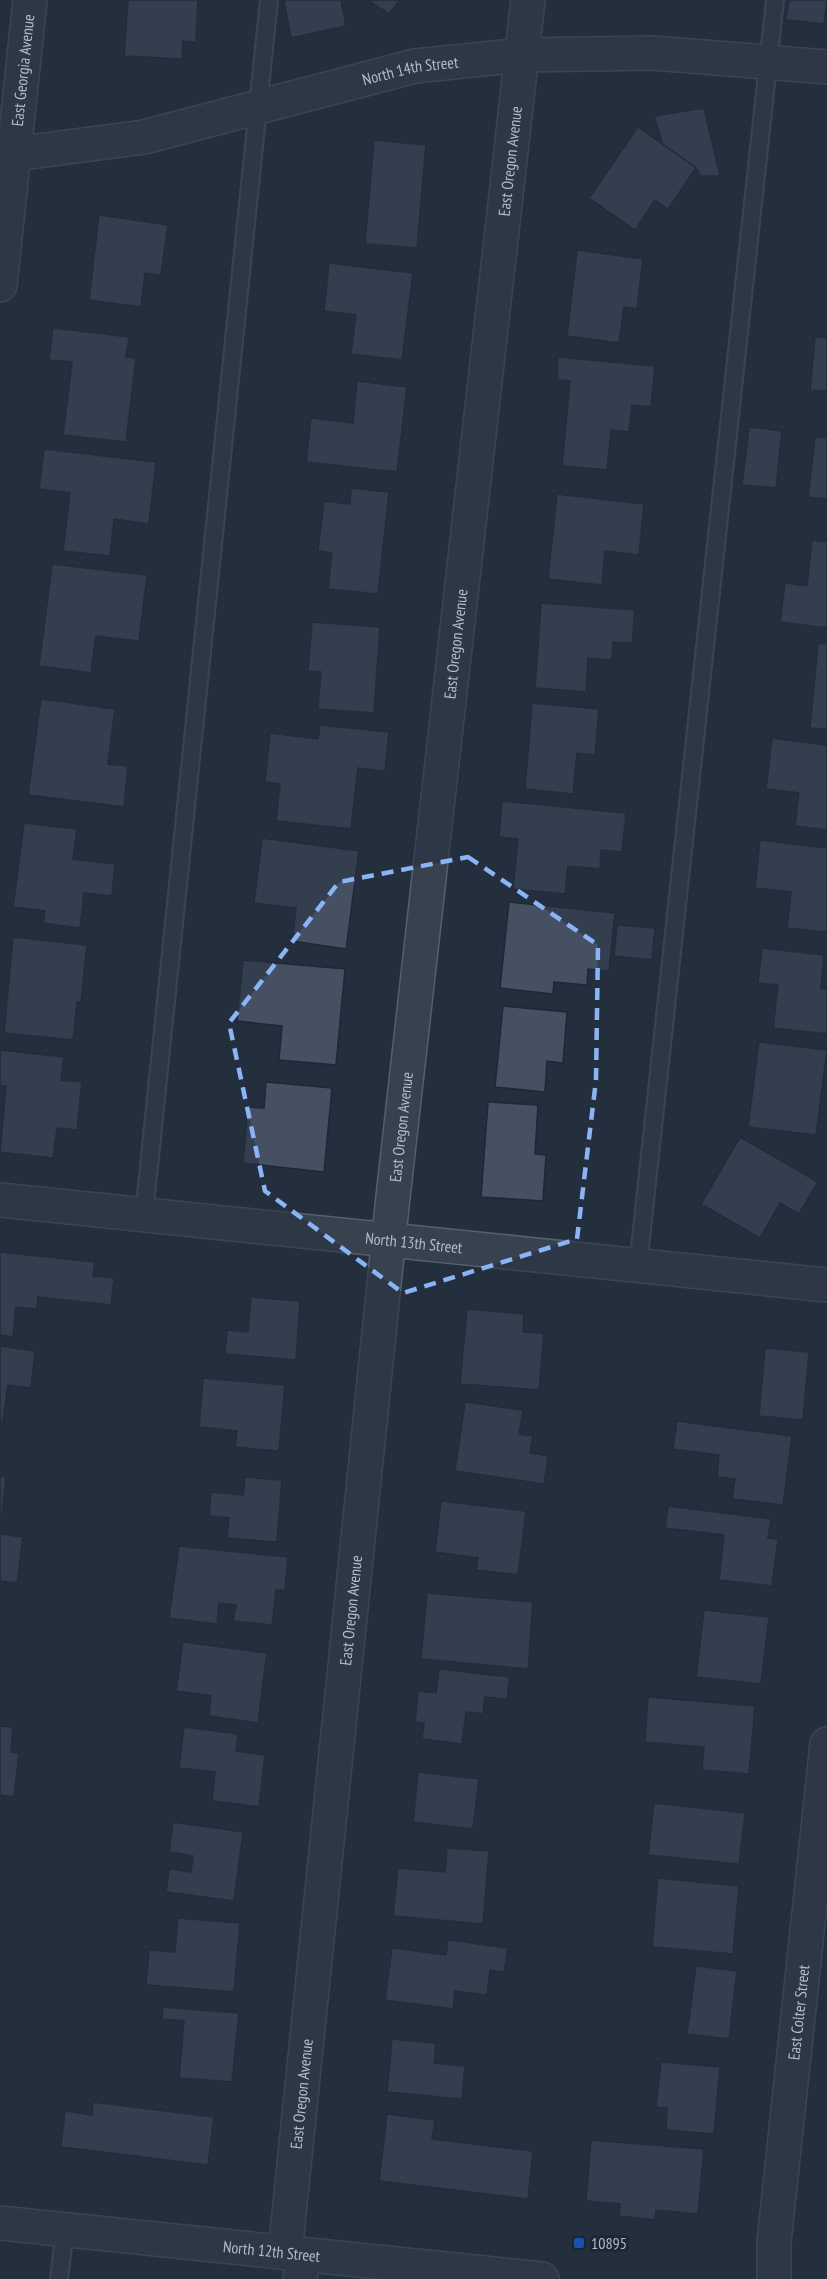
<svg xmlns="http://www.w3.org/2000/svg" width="827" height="2279" font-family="'PT Sans Narrow',sans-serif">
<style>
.building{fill:#455162;stroke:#1f2835;stroke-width:1.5}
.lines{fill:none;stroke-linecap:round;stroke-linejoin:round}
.service-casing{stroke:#565f6c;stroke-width:20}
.minor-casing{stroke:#565f6c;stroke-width:36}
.tertiary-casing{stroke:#565f6c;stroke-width:36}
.service{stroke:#38414e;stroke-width:16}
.minor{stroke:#38414e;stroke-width:33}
.tertiary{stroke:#38414e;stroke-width:33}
.marked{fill:none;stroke:#8ab4f8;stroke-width:4.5;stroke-dasharray:12 8;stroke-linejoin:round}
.transit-dot{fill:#1a4fb4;stroke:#1d2633;stroke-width:2}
.labels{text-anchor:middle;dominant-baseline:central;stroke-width:6;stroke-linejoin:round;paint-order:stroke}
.street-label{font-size:16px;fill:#b4bcc9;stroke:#1d2633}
.poi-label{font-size:16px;fill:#b4bcc9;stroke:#1d2633;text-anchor:start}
</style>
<rect width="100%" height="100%" fill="#242f3e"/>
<g class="building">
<path d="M128,0H198L196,42L183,41L182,59L124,56Z"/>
<path d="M284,0H341L346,26L291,38Z"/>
<path d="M368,0H400L389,14Z"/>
<path d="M789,0H827L824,24L786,20Z"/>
<path d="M704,108L720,176H701L696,168L663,145L654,116Z"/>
<path d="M638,127L696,168L668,209L655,200L635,230L589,198Z"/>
<path d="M374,140L426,145L417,248L365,244Z"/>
<path d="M99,215L168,225L161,275L145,273L141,307L89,300Z"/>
<path d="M577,250L643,259L637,309L624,307L619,343L567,336Z"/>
<path d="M329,263L413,273L402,360L351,354L356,315L324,311Z"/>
<path d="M53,328L129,337L126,357L136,358L126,442L63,435L72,362L49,360Z"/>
<path d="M815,337L827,338V391L810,390Z"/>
<path d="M558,357L655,366L651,407L632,405L629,432L611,430L607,470L562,466L570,381L557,380Z"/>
<path d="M357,381L407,387L397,472L306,462L311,418L353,423Z"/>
<path d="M749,427L782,431L776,488L742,485Z"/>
<path d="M815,437L827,438V499L808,497Z"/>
<path d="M44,449L156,462L149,524L114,519L110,556L63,551L70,493L39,489Z"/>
<path d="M351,488L389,492L378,594L328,589L332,553L318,551L324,501L350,504Z"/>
<path d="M557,494L644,504L639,555L605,551L602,585L548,579Z"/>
<path d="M812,540L827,542V628L780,622L785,583L807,586Z"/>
<path d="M52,564L147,575L139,641L96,636L91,673L39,666Z"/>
<path d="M541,603L635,610L632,643L613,642L612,660L588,658L586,692L535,688Z"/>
<path d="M312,622L380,627L374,713L318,709L321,672L308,671Z"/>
<path d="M818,643L827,644V729L810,728Z"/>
<path d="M41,699L115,709L108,764L128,766L124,807L28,795Z"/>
<path d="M532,703L599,709L595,755L577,753L573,794L525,789Z"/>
<path d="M320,725L389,732L385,771L358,768L351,829L276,821L280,784L265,782L270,733L318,739Z"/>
<path d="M772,738L827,745V830L795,826L799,793L766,789Z"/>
<path d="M502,801L626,813L622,852L601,850L600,869L568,866L565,894L513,889L518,839L499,837Z"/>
<path d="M24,823L77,829L73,859L115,864L112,896L84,893L80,928L43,923L45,911L13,907Z"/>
<path d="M262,838L359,851L346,949L292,941L296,908L254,903Z"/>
<path d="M760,840L827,848V932L787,928L791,892L755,888Z"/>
<path d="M509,902L615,913L609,971L588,969L587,985L554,982L553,994L500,988Z"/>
<path d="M617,925L655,928L652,960L614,956Z"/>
<path d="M13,937L87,945L81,1002H77L73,1040L4,1033Z"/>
<path d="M762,948L824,955L821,988L827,989V1034L773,1028L778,985L758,983Z"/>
<path d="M243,960L345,969L336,1065L279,1060L282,1026L237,1021Z"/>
<path d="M503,1006L567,1012L563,1063L547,1061L545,1092L495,1087Z"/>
<path d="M759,1042L827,1050L816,1135L748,1127Z"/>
<path d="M0,1050L64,1057L61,1080L82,1082L77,1130L57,1128L53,1158L0,1152L6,1086H0Z"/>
<path d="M266,1082L332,1088L324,1172L243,1163L248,1107L264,1108Z"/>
<path d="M488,1102L538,1105L535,1154L546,1155L543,1201L481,1197Z"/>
<path d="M740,1137L818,1182L799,1214L780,1203L760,1238L701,1204Z"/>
<path d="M0,1252L95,1262L93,1276L114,1278L111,1305L38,1297L37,1309L16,1307L13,1337L0,1335Z"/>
<path d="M251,1297L300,1301L296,1360L225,1354L227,1330L248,1332Z"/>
<path d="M467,1309L524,1314L523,1332L544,1333L539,1390L460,1384Z"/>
<path d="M0,1346L35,1351L31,1388L8,1385L3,1422L0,1421Z"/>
<path d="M765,1348L809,1352L803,1420L759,1416Z"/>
<path d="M203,1378L285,1385L279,1451L235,1447L237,1431L199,1427Z"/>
<path d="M465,1402L523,1410L519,1434L533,1436L530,1453L548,1456L544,1484L455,1471Z"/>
<path d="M677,1421L792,1436L783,1505L732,1499L735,1479L717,1477L719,1455L673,1449Z"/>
<path d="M0,1476L6,1477L1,1525L0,1524Z"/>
<path d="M245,1477L282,1480L277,1542L227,1538L229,1518L209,1516L211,1492L243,1495Z"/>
<path d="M441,1501L526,1511L518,1575L476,1570L478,1558L435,1552Z"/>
<path d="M668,1506L771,1519L768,1538L778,1539L772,1586L719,1580L724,1535L665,1528Z"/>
<path d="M0,1534L23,1537L17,1583L0,1581Z"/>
<path d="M179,1546L288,1557L285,1590H276L272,1625L233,1621L236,1605L219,1603L217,1624L169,1618Z"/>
<path d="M427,1593L533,1602L528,1669L421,1659Z"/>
<path d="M704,1610L769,1617L761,1684L696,1677Z"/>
<path d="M183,1642L267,1653L258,1723L209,1716L211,1696L176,1691Z"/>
<path d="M439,1669L510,1677L507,1699L485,1697L483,1714L466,1712L462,1744L422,1739L424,1723L415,1722L418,1691L436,1693Z"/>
<path d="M648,1697L755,1706L749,1774L702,1770L704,1747L645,1742Z"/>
<path d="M0,1726L13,1727L11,1752L19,1753L14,1797L0,1795Z"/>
<path d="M184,1727L238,1734L236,1751L265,1755L259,1807L212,1801L215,1772L179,1768Z"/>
<path d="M418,1772L479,1779L473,1829L413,1822Z"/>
<path d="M654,1803L745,1813L739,1864L648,1855Z"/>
<path d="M173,1822L243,1832L234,1901L166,1892L169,1869L191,1872L193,1856L169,1852Z"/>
<path d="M447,1848L489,1851L483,1924L393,1916L398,1868L445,1872Z"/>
<path d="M658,1878L739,1886L733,1954L652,1947Z"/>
<path d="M178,1918L240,1923L234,1992L146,1985L149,1950L175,1952Z"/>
<path d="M448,1940L508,1948L504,1972L490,1970L487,1995L455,1991L453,2009L385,2000L392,1948L446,1955Z"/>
<path d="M696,1966L737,1971L729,2039L687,2034Z"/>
<path d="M163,2007L239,2013L232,2082L179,2078L184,2021L162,2019Z"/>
<path d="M392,2039L436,2043L434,2063L465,2066L462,2099L387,2092Z"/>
<path d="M661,2062L720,2067L714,2134L666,2130L667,2108L656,2107Z"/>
<path d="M93,2102L214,2117L208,2165L61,2147L65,2111L92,2115Z"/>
<path d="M387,2114L435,2120L432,2139L533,2151L528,2199L379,2181Z"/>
<path d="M591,2140L704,2149L698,2214L656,2210L655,2220L619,2216L620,2204L586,2201Z"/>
</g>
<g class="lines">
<g class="service-casing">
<g id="service">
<path d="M144,1215L269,0"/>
<path d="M638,1266L775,0"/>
<path d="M59,2279L65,2230"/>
</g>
</g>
<g class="minor-casing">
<g id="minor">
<path id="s1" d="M0,156L144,137L415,66L522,55L654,53L827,67"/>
<path id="s2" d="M0,285L30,0"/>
<path id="s3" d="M0,1200L827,1285"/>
<path id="s4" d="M285,2253L392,1206L528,0"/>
<path d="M300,2279L303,2255"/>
</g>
</g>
<g class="tertiary-casing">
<g id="tertiary">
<path id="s5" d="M0,2223L542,2279"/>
<path id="s6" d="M774,2279V2242L827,1744"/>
</g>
</g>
<use href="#service" class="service"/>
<use href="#minor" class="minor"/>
<use href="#tertiary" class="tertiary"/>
</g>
<path d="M0 0H827V2279H0ZM468,857L598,945L596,1080L577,1239L403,1293L265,1191L229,1023L339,882Z" fill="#242f3e" fill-opacity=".55" fill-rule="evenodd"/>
<path class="marked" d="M468,857L598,945L596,1080L577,1239L403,1293L265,1191L229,1023L339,882Z"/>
<rect class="transit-dot" x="573" y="2237" width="12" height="12" rx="3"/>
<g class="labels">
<g class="street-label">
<text stroke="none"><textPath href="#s2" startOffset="216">East Georgia Avenue</textPath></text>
<text stroke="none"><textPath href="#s1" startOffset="420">North 14th Street</textPath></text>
<text stroke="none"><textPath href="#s4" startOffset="2104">East Oregon Avenue</textPath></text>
<text stroke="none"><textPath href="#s4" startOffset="1618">East Oregon Avenue</textPath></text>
<text stroke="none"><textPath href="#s4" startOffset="1132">East Oregon Avenue</textPath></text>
<text stroke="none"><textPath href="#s3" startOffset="416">North 13th Street</textPath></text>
<text stroke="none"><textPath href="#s4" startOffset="646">East Oregon Avenue</textPath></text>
<text stroke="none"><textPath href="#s6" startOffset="268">East Colter Street</textPath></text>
<text stroke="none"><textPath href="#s4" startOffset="160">East Oregon Avenue</textPath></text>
<text stroke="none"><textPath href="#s5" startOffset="273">North 12th Street</textPath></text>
</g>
<g class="poi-label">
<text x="591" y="2243">10895</text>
</g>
</g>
</svg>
